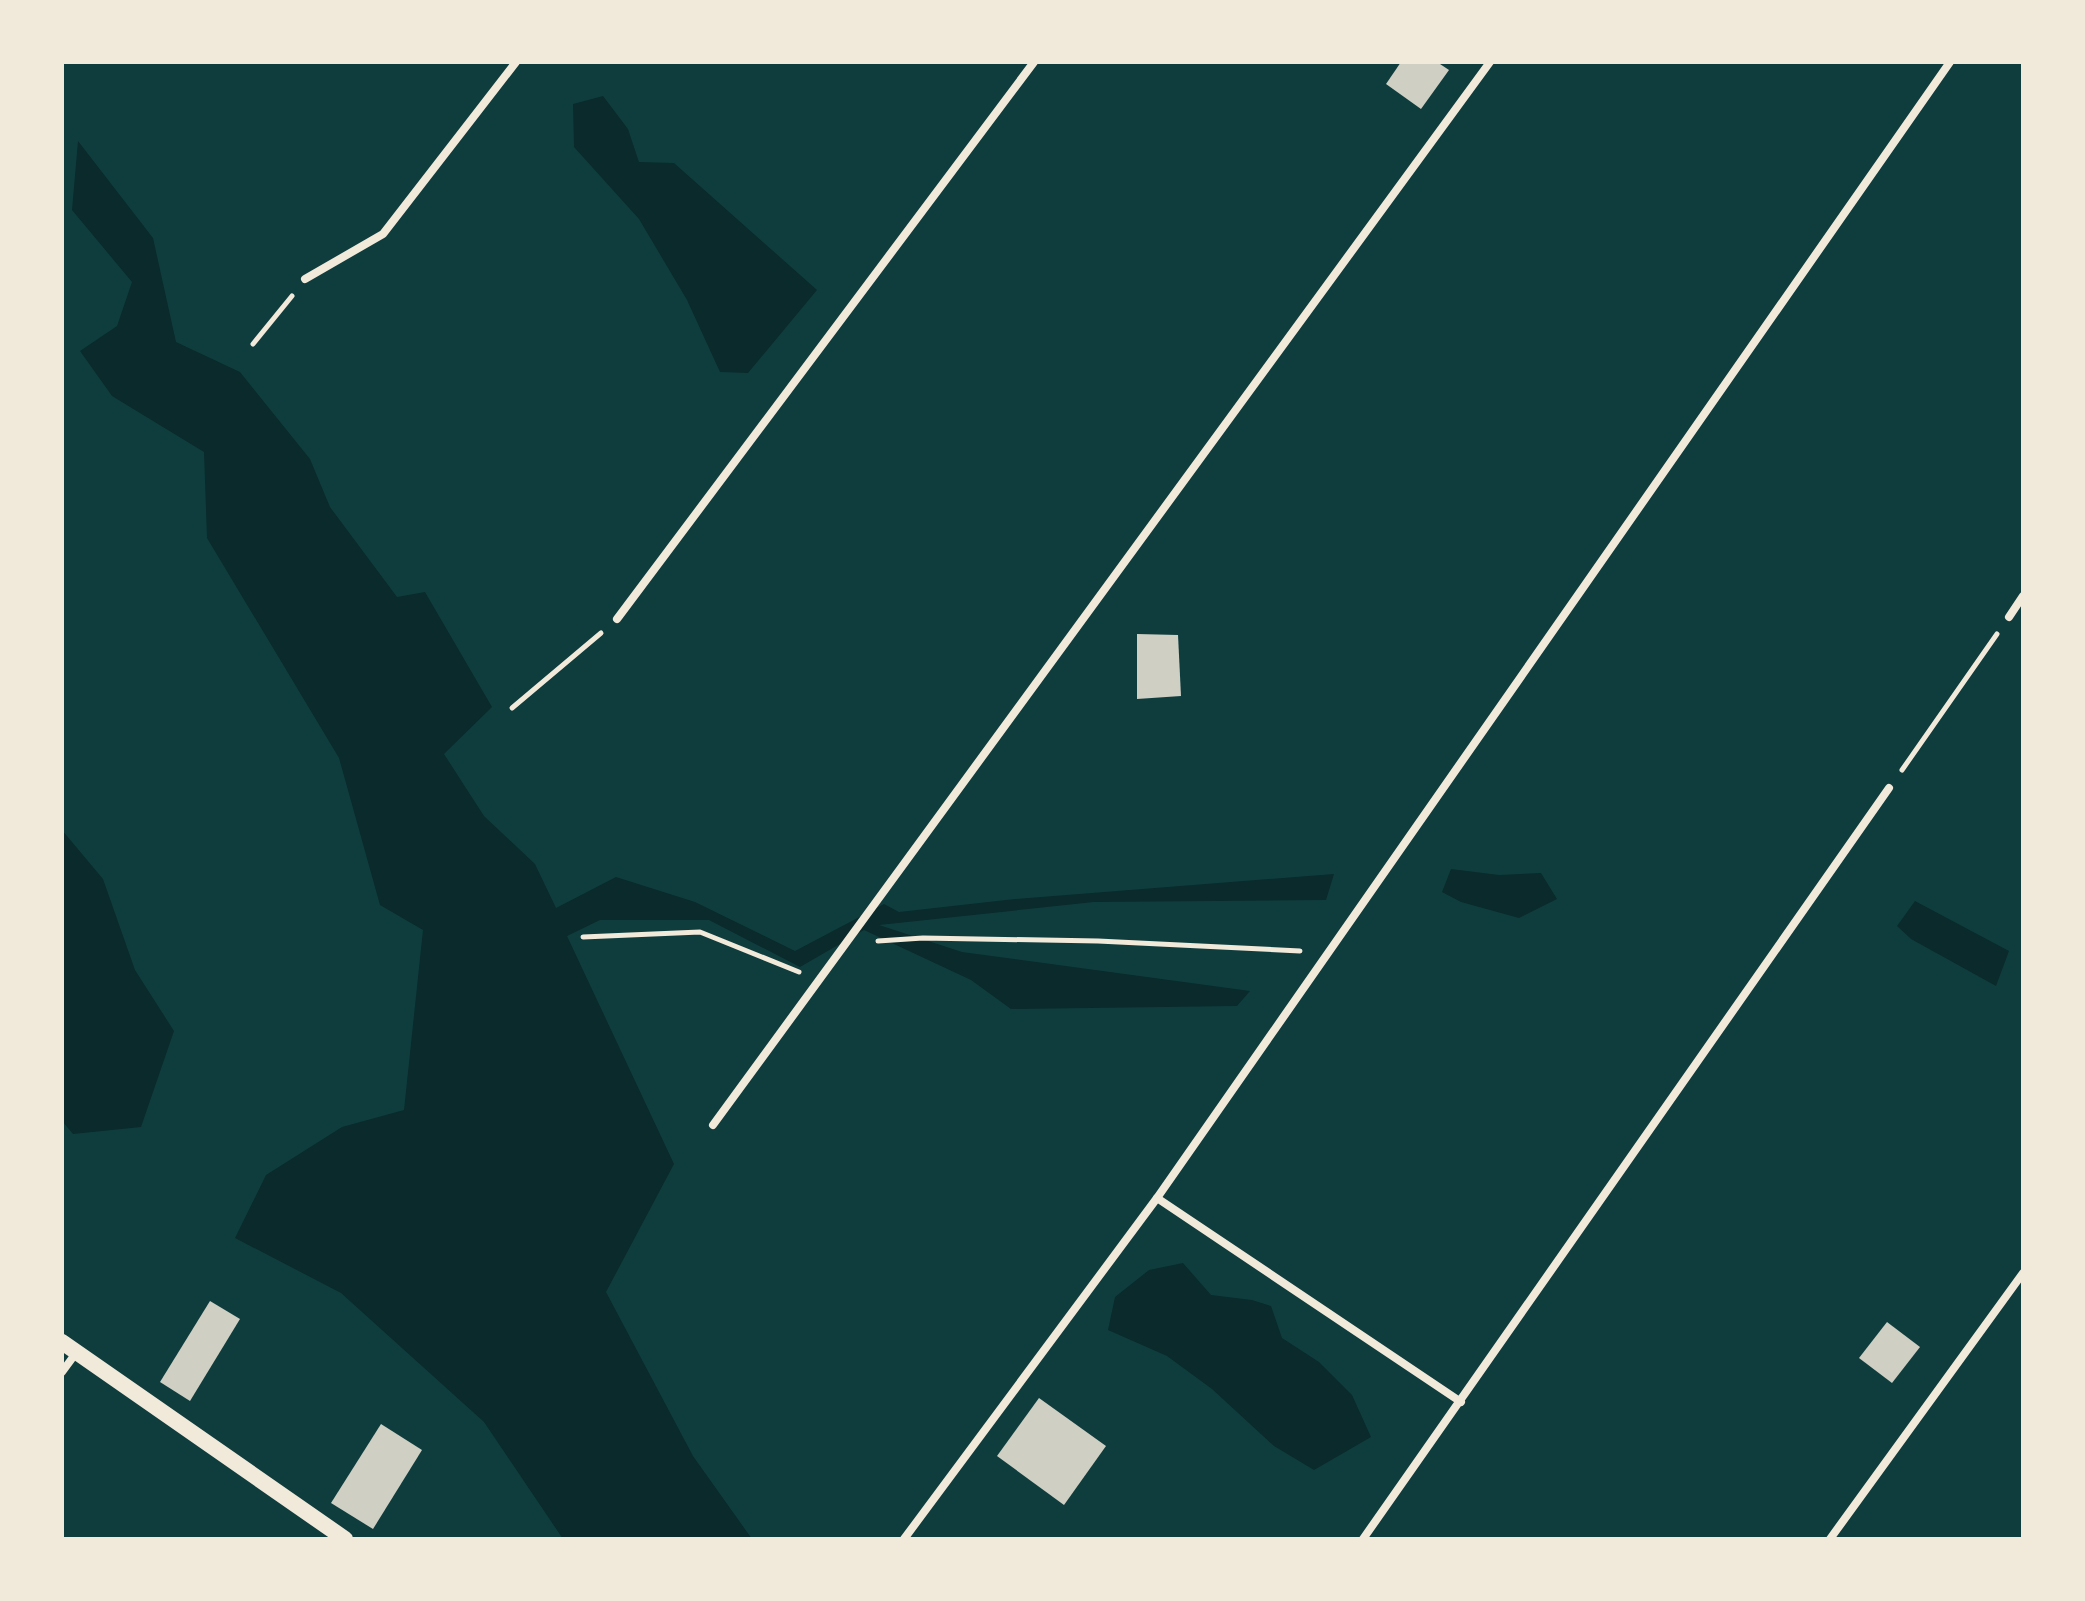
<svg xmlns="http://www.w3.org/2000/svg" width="2085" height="1601" font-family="'Source Sans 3',sans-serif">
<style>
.water{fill:#0a2a2b}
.building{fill:#cfcfc3}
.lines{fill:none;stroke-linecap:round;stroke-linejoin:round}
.path{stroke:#f1e9da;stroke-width:5}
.minor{stroke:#f1e9da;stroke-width:8}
.secondary{stroke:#f1e9da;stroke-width:16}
</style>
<rect width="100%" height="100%" fill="#0f3d3e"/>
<g class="water">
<path d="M603,96L628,129L639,162L674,163L817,290L748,373L720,372L687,300L639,219L574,147L573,104Z"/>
<path d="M78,141L153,238L176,342L240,372L310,459L330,507L397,597L425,592L492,707L444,754L484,816L535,864L556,908L616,877L695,902L795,951L884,904L899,912L1015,899L1334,874L1326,900L1094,902L879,925L962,952L1250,991L1237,1006L1011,1009L971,980L864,930L800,967L709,920H600L567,936L674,1164L606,1292L693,1456L752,1539H563L484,1422L341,1293L235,1238L266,1175L342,1127L404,1110L423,930L380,905L339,758L207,538L204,452L112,396L80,351L117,326L132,282L72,210Z"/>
<path d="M62,830L103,879L135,970L174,1031L141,1127L73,1134L62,1121Z"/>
<path d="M1451,869L1499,875L1541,873L1557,899L1519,918L1461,902L1442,892Z"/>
<path d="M1915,901L2009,951L1996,986L1911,939L1897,926Z"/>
<path d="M1183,1263L1211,1295L1252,1300L1271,1306L1282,1338L1319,1362L1352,1395L1371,1437L1314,1470L1274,1446L1212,1389L1167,1356L1108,1330L1115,1297L1149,1270Z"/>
</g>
<g class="building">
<path d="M1401,62H1437L1449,70L1421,109L1386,84Z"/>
<path d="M1137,634L1178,635L1181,696L1137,699Z"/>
<path d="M210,1301L240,1319L190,1401L160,1382Z"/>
<path d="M1887,1322L1920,1347L1892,1383L1859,1358Z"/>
<path d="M1039,1398L1106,1446L1064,1505L997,1456Z"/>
<path d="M381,1424L422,1450L373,1529L331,1503Z"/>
</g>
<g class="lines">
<g class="path">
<path d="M253,344L292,296"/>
<path d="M512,708L601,633"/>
<path d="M1902,770L1997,634"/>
<path d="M583,937L700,932L799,972"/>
<path d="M878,941L923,938L1098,941L1300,951"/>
</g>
<g class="minor">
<path d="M305,279L383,234L516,62"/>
<path d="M2009,617L2023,596"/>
<path d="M617,619L1034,62"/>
<path d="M713,1125L1490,62"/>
<path d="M1157,1198L1461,1402"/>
<path d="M62,1372L76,1353"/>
<path d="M904,1539L1157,1198L1950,62"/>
<path d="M1363,1539L1889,788"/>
<path d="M1830,1539L2023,1273"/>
</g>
<path class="secondary" d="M62,1342L345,1539"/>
</g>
<rect width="2085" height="1601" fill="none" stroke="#f1e9da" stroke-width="128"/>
</svg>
